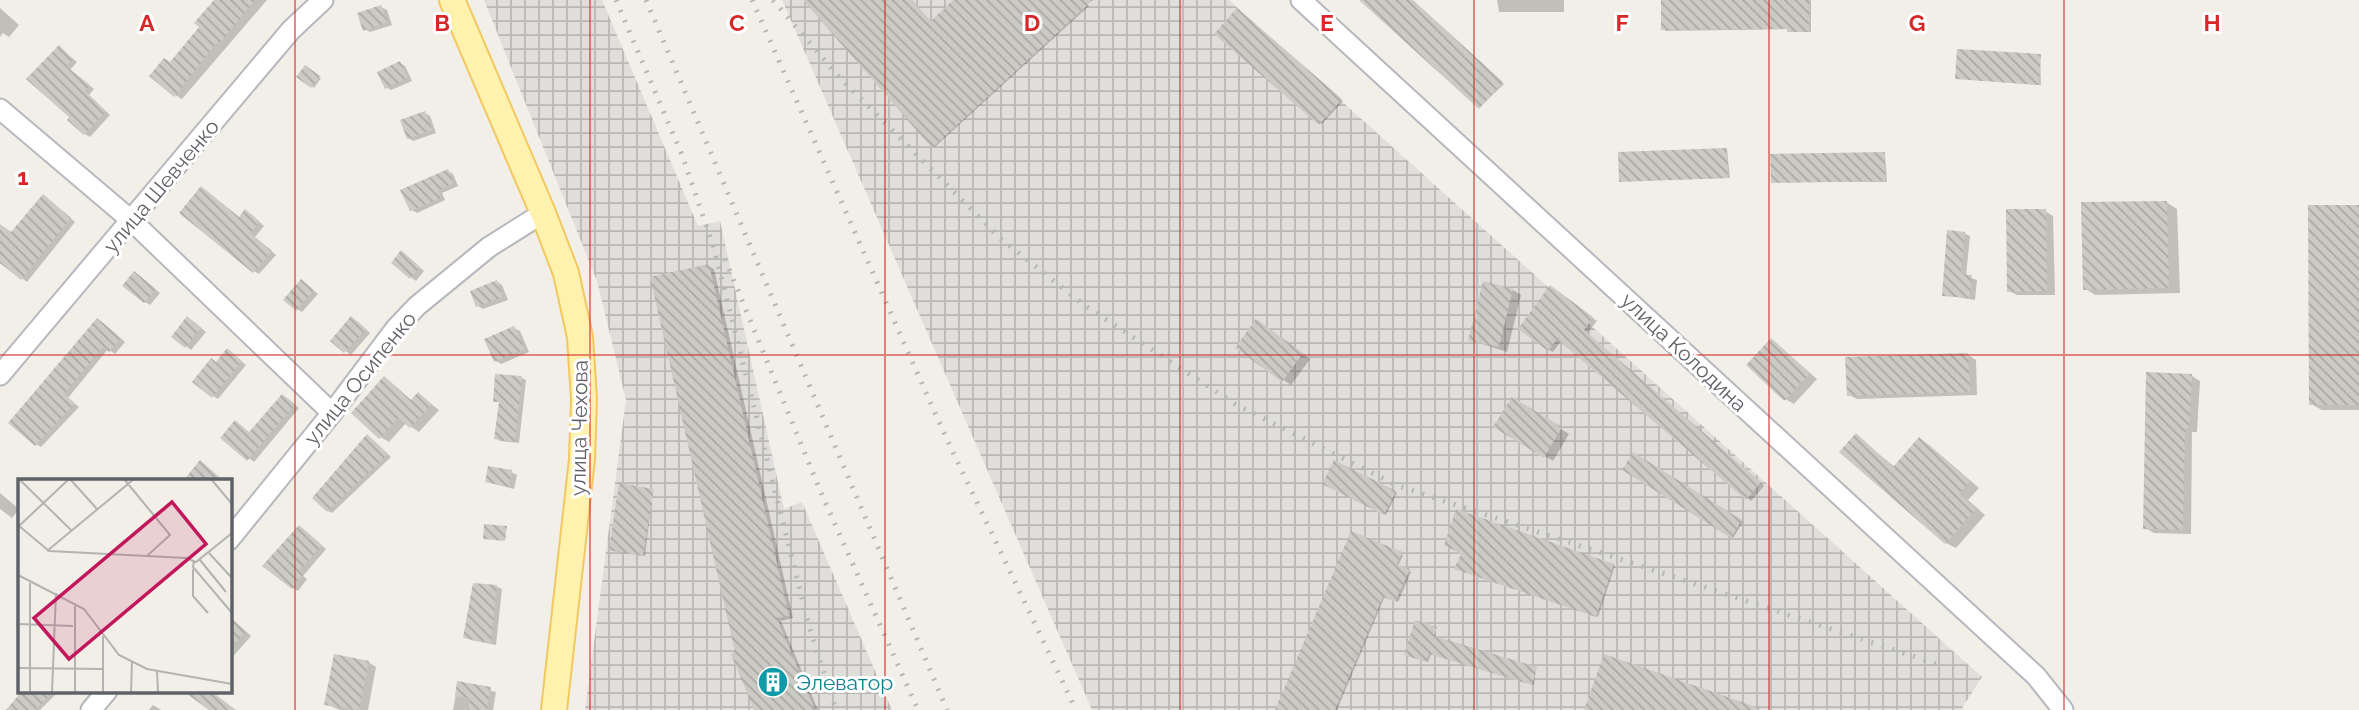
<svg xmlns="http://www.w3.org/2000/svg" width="2359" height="710" font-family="Raleway,sans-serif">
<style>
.industrial{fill:url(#industrial-grid)}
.shadow{fill:#0003}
.building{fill:url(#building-back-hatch)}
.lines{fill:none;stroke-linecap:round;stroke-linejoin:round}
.minor-casing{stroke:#b5b8bc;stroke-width:23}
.major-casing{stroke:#f2c960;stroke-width:28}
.minor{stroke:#fff;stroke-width:19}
.major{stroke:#fff2af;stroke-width:24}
.rail{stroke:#b6b7b8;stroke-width:5;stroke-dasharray:2 9;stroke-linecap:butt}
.grid{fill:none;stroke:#d62828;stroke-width:2;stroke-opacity:0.55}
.labels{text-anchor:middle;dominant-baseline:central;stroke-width:6;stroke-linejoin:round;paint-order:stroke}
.street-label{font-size:21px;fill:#5f6368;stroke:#fff}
.culture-label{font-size:21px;fill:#0d838f;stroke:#fff;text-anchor:start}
.inset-road{fill:none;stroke:#b3b3b1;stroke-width:2}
.view{fill:#c2185b;fill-opacity:0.15;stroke:#c2185b;stroke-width:3.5}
.inset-edge{fill:none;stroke:#5f6368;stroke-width:3.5}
.grid-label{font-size:23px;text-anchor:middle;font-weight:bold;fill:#d62828;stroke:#fff;stroke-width:6;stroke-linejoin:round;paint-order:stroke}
</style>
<defs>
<pattern id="industrial-grid" width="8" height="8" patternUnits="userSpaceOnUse" patternTransform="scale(1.75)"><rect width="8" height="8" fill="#e0deda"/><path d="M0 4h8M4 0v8" fill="none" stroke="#b9b8b5"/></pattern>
<pattern id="building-back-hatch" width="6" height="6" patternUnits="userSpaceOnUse" patternTransform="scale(1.75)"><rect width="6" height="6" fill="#cccac5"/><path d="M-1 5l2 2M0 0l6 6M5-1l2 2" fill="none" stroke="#a9a8a4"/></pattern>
</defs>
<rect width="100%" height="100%" fill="#f1efe8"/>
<g class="industrial">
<path d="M484,0H602L698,226L720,221L784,509L802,502L892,710H585L626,400L597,281Z"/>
<path d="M782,0H1229L1982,677L1962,708L1965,710H1092Z"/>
</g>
<g class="shadow">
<path d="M223,0H267L182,99L175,95L171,64Z"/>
<path d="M806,0H912L931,23L955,0H1084L1089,6L935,147Z"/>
<path d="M1361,0H1412L1504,84L1480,107Z"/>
<path d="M1497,0H1564V12H1499Z"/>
<path d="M1663,0H1811V32H1790L1788,29L1665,31Z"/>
<path d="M381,7L387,10L392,25L370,32L365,29Z"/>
<path d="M0,8L19,25L9,37L3,33L0,37Z"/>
<path d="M1239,11L1343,101L1322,124L1320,123Z"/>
<path d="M59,47L77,62L70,70L94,89L89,95L110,115L90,137L85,134Z"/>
<path d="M2040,56L2041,85L1957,78Z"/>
<path d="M400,63L405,66L412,81L391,90L386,87Z"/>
<path d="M305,68L321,78L314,88L299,77Z"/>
<path d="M425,113L430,116L436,133L413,141L408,138Z"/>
<path d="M1727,150L1730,178L1621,181Z"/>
<path d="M1885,154L1887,182H1773Z"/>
<path d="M448,171L453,174L458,186L442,193L445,200L417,213L412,210Z"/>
<path d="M48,199L75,222L27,282L0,261V226L12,234Z"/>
<path d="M2166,202L2177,209L2180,293L2095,295L2084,288Z"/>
<path d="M2359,207V410H2322L2311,404Z"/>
<path d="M2045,211L2053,216L2055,295H2017L2009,291Z"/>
<path d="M251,214L264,226L255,237L276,255L259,274L254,271L240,218Z"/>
<path d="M1964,233L1970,236L1966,276L1977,280L1975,300L1944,295Z"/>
<path d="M407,256L424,271L416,281L393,263Z"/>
<path d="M709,266L714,269L793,618L781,621L818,710H756Z"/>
<path d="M139,276L160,293L150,305L145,302Z"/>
<path d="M497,282L502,285L508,300L483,309L478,306Z"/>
<path d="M306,284L318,294L302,312L297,309Z"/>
<path d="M1513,290L1521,295L1507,352L1470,340Z"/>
<path d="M1554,290L1597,321L1587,333L1764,486L1751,501L1561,341L1553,352L1549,350Z"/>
<path d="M193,321L206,332L191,350L173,336Z"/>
<path d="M357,321L370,333L351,355L332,340Z"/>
<path d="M103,323L125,342L115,354L108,349L68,398L79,407L41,447L36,444Z"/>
<path d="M1264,326L1310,359L1291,385L1237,347Z"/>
<path d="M514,328L520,331L529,352L501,364L496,361L486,340Z"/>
<path d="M1772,340L1817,379L1794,404L1785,399Z"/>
<path d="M232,354L246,365L218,399L213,396Z"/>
<path d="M1968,355L1976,360L1977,395L1857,399L1849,395Z"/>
<path d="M2192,376L2200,381L2197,432H2192L2191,534L2154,533L2145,528Z"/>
<path d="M384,378L412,401L418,394L439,410L419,432L406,423L389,442L380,437Z"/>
<path d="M522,378L526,380L519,443L500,441L496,438L501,403L495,401Z"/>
<path d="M288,399L299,408L254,462L222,437L250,434Z"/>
<path d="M1512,399L1569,434L1553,461L1496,426Z"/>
<path d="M1856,436L1895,467L1919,439L1929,445L1979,488L1968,500L1985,515L1956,548L1946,543L1842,452Z"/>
<path d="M372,439L391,457L332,513L328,511Z"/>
<path d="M1634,454L1743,522L1733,538L1624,470Z"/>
<path d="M1335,462L1397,493L1386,515L1324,483Z"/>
<path d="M511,472L517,475L514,489L487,482Z"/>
<path d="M653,490L645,556L612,551Z"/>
<path d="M0,493L19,509L12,518L0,509Z"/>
<path d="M300,527L326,549L303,576L307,579L298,591L293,588Z"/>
<path d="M1352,533L1403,555L1398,566L1411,572L1398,602L1385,596L1337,710H1277Z"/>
<path d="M1463,553L1614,565L1615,566L1598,617L1458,569Z"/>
<path d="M496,586L502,589L496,645L471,640L465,637Z"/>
<path d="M229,616L251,636L229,661Z"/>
<path d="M1436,628L1435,639L1536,669L1534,685L1431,654L1428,662L1408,656Z"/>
<path d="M368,662L376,667L368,710H340L326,704Z"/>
<path d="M458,683L496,692L493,710H453Z"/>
<path d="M24,691H54L56,694L40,710H8Z"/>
<path d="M153,705L158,708L161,710H149Z"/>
</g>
<g class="building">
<path d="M214,0H255L219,44L217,42L174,97L149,76L164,58L170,62L199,27L194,23Z"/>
<path d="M803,0H912L931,21L953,0H1093L932,148Z"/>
<path d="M1359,0H1413L1503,82L1479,109Z"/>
<path d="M1661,0H1809V32H1787V29L1661,30Z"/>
<path d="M381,5L388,22L363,31L357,13Z"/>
<path d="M1237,8L1342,99L1319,125L1214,34Z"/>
<path d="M59,45L73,59L66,66L90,85L85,91L106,111L84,135L67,120L69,117L26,79Z"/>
<path d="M1957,49L2041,54L2039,85L1955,79Z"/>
<path d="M400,61L408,78L385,89L377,72Z"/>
<path d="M305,65L320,76L311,88L296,77Z"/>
<path d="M425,111L432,130L407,139L400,120Z"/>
<path d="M1727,148L1728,178L1619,182L1618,152Z"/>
<path d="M1885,152V181L1771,183L1770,154Z"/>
<path d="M448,169L454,183L438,190L441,198L410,211L400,190Z"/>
<path d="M201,186L239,217L245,209L260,222L250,233L272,251L253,273L179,213Z"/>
<path d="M43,194L71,218L21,280L0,263V224L11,232Z"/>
<path d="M2167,201L2169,288L2083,290L2081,202Z"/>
<path d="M2308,205H2359V405H2309Z"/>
<path d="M2006,209H2046L2047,291L2007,292Z"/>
<path d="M1947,230L1965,232L1961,274L1972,275L1970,298L1942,296Z"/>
<path d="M401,250L420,267L410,279L391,263Z"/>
<path d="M709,264L789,616L777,618L815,710H754L731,654L735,652L650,277Z"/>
<path d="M134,271L156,289L144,303L122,286Z"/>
<path d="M301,279L314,290L296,311L283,300Z"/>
<path d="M497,280L503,297L476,307L470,291Z"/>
<path d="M1483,281L1513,289L1499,347L1468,341Z"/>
<path d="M1550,285L1593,317L1584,330L1761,482L1746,500L1557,339L1548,351L1518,329Z"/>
<path d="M187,316L201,328L185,348L171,337Z"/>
<path d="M351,316L366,329L344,353L330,341Z"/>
<path d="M97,318L121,338L109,352L103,347L64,394L75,403L35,446L8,423Z"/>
<path d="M1256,319L1303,353L1282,382L1235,348Z"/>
<path d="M514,326L525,349L494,362L484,339Z"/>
<path d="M1771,338L1810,373L1784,401L1746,365Z"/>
<path d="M227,348L242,361L212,398L192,382L211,358L216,362Z"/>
<path d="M1968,353L1970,392L1847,396L1845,357Z"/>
<path d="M2146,372L2192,374L2189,428H2185L2183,530L2143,529Z"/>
<path d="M495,374L522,376L515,442L494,439L499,402H493Z"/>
<path d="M384,376L411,400L418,392L432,404L410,428L398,418L379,439L351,413Z"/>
<path d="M282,394L295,404L247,461L220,438L235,420L249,432Z"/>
<path d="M1512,397L1562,427L1544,458L1493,427Z"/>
<path d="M1856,433L1893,467L1919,437L1970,481L1959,493L1976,509L1945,544L1839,452Z"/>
<path d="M367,434L388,454L327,512L312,498Z"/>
<path d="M1633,452L1742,520L1731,538L1622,470Z"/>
<path d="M200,460L224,481H183Z"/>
<path d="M1334,460L1396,491L1384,515L1322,484Z"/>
<path d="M488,466L512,470L509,487L485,482Z"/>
<path d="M619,483L654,489L643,556L609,550Z"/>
<path d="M1456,509L1614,564L1596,617L1454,569L1461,554L1444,545Z"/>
<path d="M484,524L507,526L505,541L483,539Z"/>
<path d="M299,525L322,545L299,571L303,575L292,589L262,566Z"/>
<path d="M1351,531L1402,552L1397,564L1410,569L1395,602L1383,597L1335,710H1275Z"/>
<path d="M473,583L497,585L491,643L463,638Z"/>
<path d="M229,616L246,632L229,650Z"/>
<path d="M1415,620L1437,627L1434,636L1537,667L1532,685L1429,654L1426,662L1404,655Z"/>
<path d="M334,654L369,661L359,710L324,705Z"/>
<path d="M1604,654L1759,708V710H1584Z"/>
<path d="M457,681L491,687L487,710H468L470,698L455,696Z"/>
<path d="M22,691H52L36,710H6Z"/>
<path d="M183,691H211L236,710H209Z"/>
</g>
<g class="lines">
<g class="minor-casing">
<g id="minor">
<path d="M1301,0L2036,676L2063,710"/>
<path d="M0,109L132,221L332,413"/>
<path d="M0,375L291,30L323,0"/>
<path d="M229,540L332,413L396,328L417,306L489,247L543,213"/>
<path d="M91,710L107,691"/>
</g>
</g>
<g class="major-casing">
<path id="major" d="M452,0L543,213L566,273L580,337L584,399L582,459L554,710"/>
</g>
<use href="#minor" class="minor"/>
<use href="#major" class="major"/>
<g class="rail">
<path d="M616,0L682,155L714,248L809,626L836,710"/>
<path d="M646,0L947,710"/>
<path d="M752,0L943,431L1076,710"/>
<path d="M773,0L840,78L1001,239L1084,305L1235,404L1396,485L1937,664"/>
<path d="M725,259L822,495L918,710"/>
</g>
</g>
<path class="grid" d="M295,0V710M590,0V710M885,0V710M1180,0V710M1474,0V710M1769,0V710M2064,0V710M0,355H2359"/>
<defs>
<g id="building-disc" transform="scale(1.575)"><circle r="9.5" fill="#0f9aa8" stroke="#fff"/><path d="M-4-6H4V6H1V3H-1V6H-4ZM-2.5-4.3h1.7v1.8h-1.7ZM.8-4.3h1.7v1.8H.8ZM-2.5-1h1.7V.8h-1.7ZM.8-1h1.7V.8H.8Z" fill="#fff"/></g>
</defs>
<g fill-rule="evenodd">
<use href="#building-disc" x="773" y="682"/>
</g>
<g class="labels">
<g class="street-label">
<text transform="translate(161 186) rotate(-50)">улица Шевченко</text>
<text transform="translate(1684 352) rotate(43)">улица Колодина</text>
<text transform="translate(360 378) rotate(-51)">улица Осипенко</text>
<text transform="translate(579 428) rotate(-89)">улица Чехова</text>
</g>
<g class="culture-label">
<text x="796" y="682">Элеватор</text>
</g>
</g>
<g transform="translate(18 479)">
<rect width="214" height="214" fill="#f1efe8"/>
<path class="inset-road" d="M1,0L54,52M52,0L79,30M106,0L152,56L129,77M193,0L214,25M0,46L31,72L168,79L178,83L214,54M1,47L51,0M29,72L116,0M191,74L214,99M176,81L175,88L214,134M182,81L208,113M175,90V117L190,134M0,96L66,130L101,176L129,190L214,205M0,145L55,147M0,189L84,190M139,192L140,213M12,213V104M34,213L38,114M57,213V127M85,213V157M113,213L114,182"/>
<path class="view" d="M154,23L188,65L51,180L16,139Z"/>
<rect width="214" height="214" class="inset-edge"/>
</g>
<g class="grid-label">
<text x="147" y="31">A</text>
<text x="442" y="31">B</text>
<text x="737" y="31">C</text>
<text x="1032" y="31">D</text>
<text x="1327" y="31">E</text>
<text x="1622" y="31">F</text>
<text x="1917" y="31">G</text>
<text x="2212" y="31">H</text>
<text x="23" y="185">1</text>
</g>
</svg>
